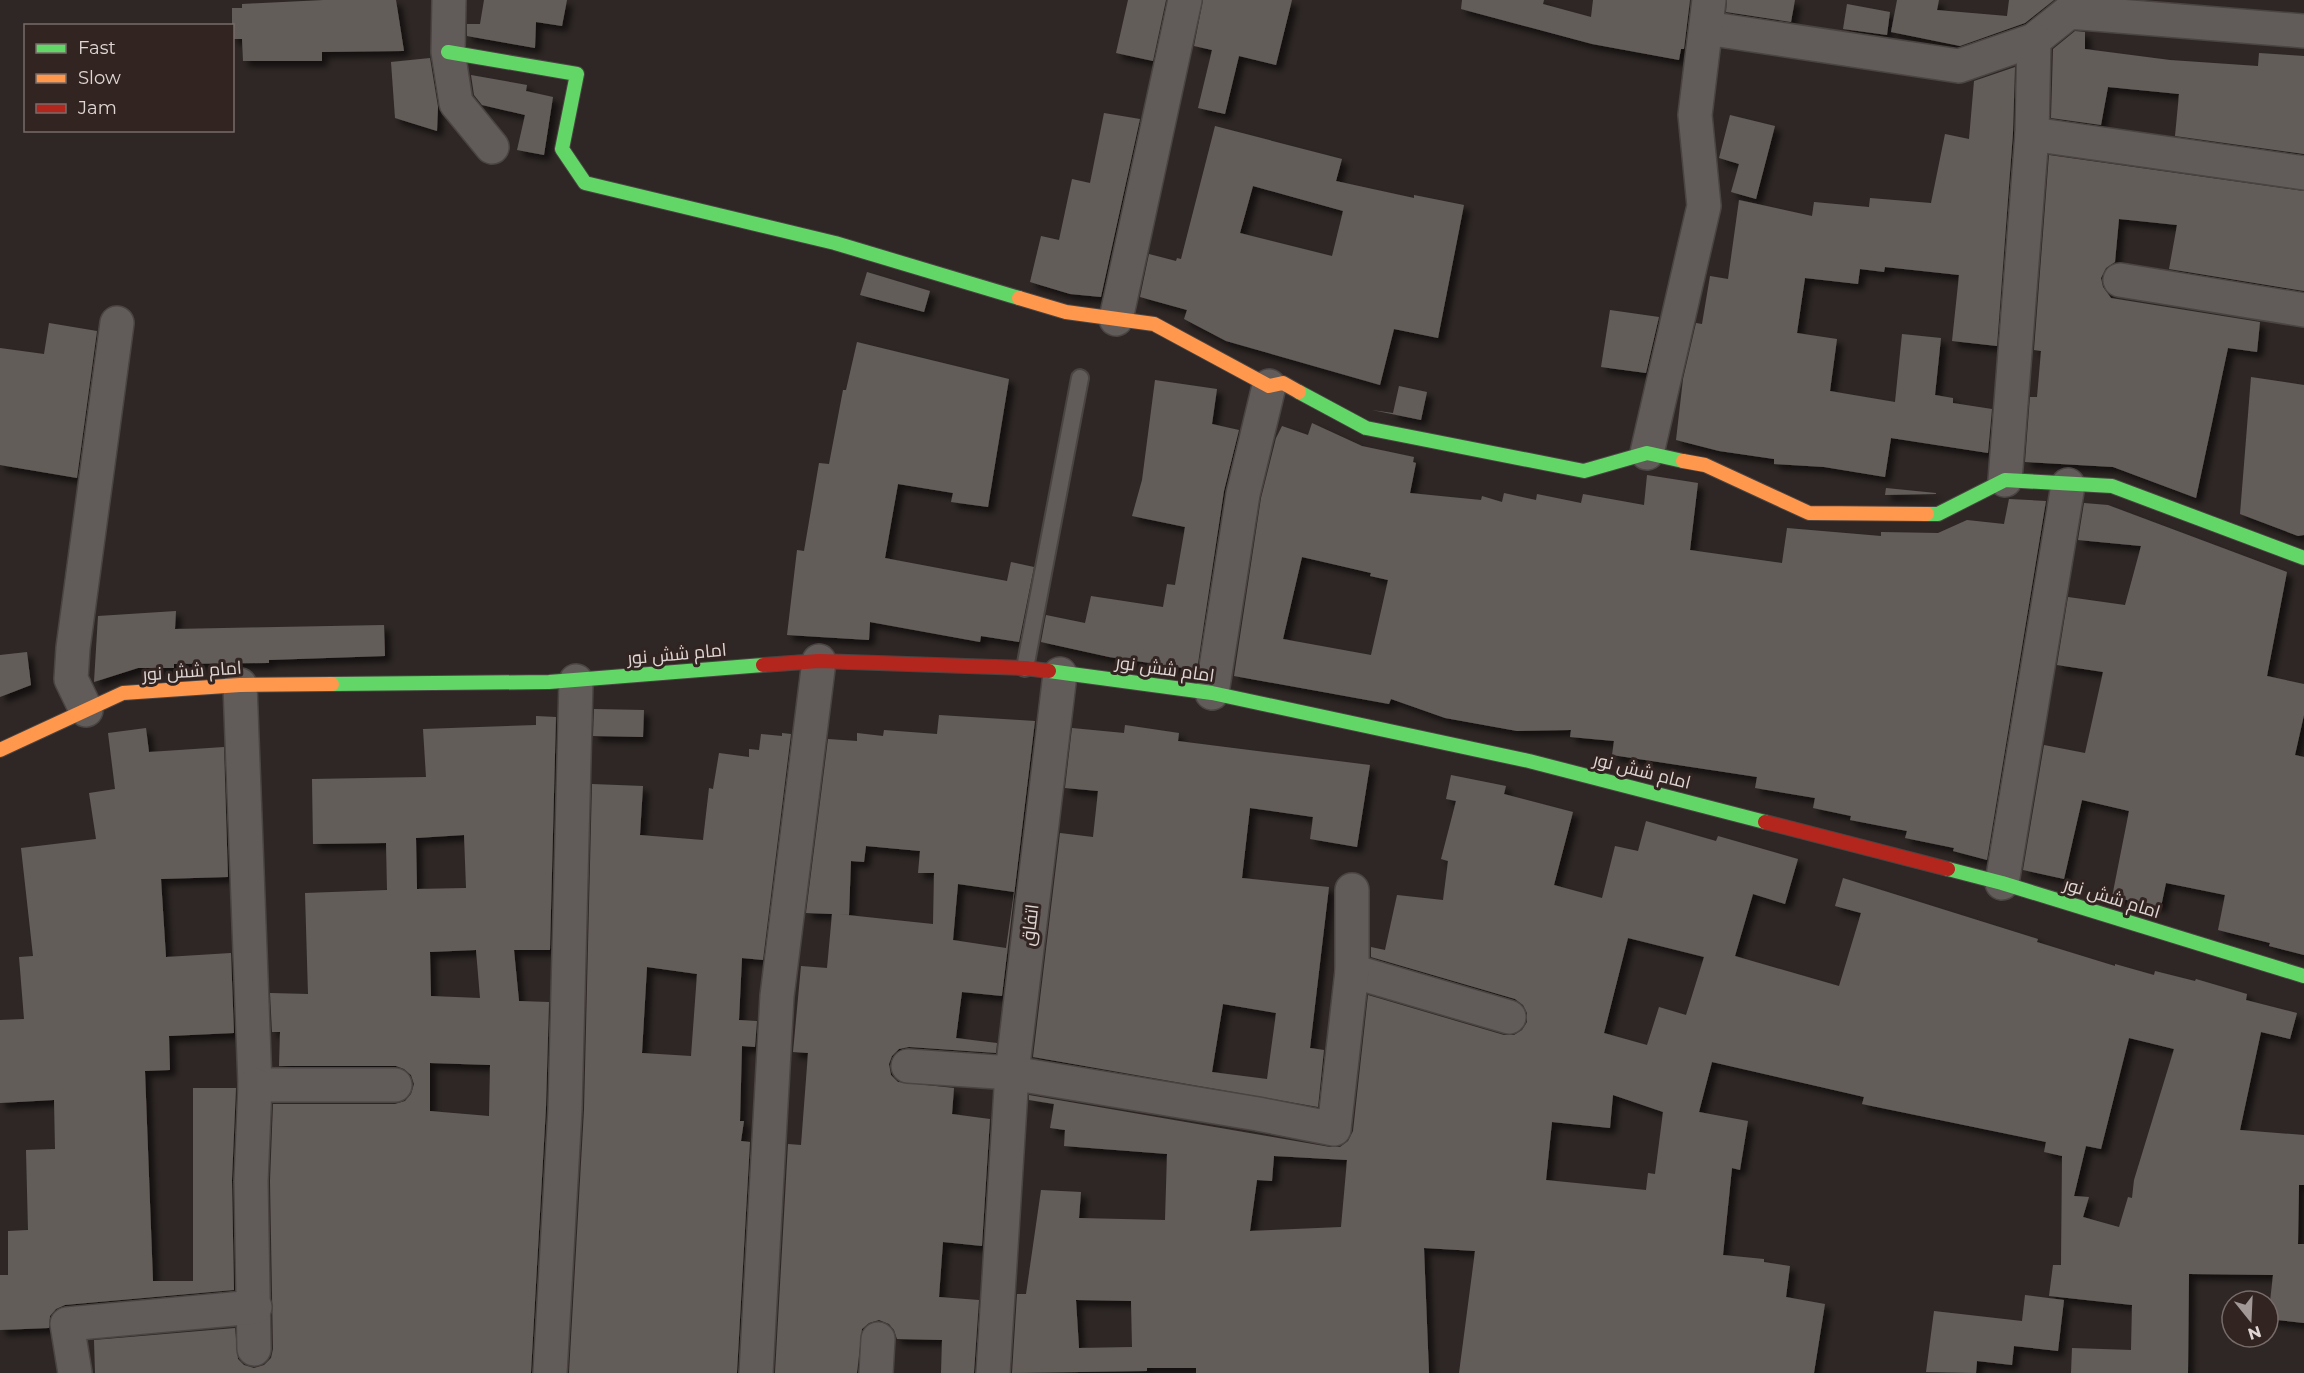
<svg xmlns="http://www.w3.org/2000/svg" width="2304" height="1373" font-family="Montserrat,Cairo,sans-serif">
<style>
.building{fill:#635d5a;fill-rule:evenodd;filter:url(#shadow)}
.lines{fill:none;stroke-linecap:round;stroke-linejoin:round}
.lane-casing{stroke:#4a4442;stroke-width:20}
.street-casing{stroke:#4a4442;stroke-width:36}
.fast-casing{stroke:#4a4442;stroke-width:16}
.slow-casing{stroke:#4a4442;stroke-width:16}
.jam-casing{stroke:#4a4442;stroke-width:16}
.lane{stroke:#615c5a;stroke-width:16}
.street{stroke:#615c5a;stroke-width:33}
.fast{stroke:#63d668;stroke-width:14}
.slow{stroke:#ff974d;stroke-width:14}
.jam{stroke:#b3261e;stroke-width:14}
.labels{text-anchor:middle;dominant-baseline:central;stroke-width:6;stroke-linejoin:round;paint-order:stroke}
.street-label{font-size:18px;fill:#e0d7d5;stroke:#322421}
</style>
<defs>
<filter id="shadow"><feDropShadow dx="5.5" dy="5.5" stdDeviation="3" flood-color="#0009"/></filter>
</defs>
<rect width="100%" height="100%" fill="#2e2725"/>
<g class="building">
<path d="M324,0H396L404,51L322,52V61H243L242,39H232V8H242V4Z"/>
<path d="M484,0H567L562,26L536,22L535,48L467,36V24H480Z"/>
<path d="M1128,0H1166L1153,61L1116,53Z"/>
<path d="M1203,0H1292L1276,65L1239,56L1225,114L1198,108L1212,50L1194,46Z"/>
<path d="M1462,0H1544L1543,4L1591,17L1593,0H1690L1684,49H1681L1679,60L1592,44L1461,9Z"/>
<path d="M1727,0H1795L1791,22L1726,12Z"/>
<path d="M1897,0H1939L1937,10L2007,16L2009,0H2054L2025,23L1960,46L1891,32Z"/>
<path d="M1847,4L1890,12L1887,35L1843,29Z"/>
<path d="M2075,31L2085,32V49L2170,60L2258,66L2259,53L2304,56V154L2175,136L2179,94L2108,87L2101,125L2051,118L2053,49Z"/>
<path d="M430,58L438,107L437,131L395,118L391,62Z"/>
<path d="M2015,67L2013,133L1997,346L1952,341L1959,275L1885,267L1884,272L1860,269L1858,284L1805,278L1797,333L1837,339L1830,391L1895,402L1902,334L1941,338L1935,395L1953,398V403L1992,409L1988,453L1891,438L1885,477L1824,467L1774,464V459L1719,451L1676,440L1683,379L1696,323L1702,324L1710,276L1728,279L1739,200L1812,216L1814,202L1869,207L1870,198L1931,203L1945,134L1969,139L1974,81Z"/>
<path d="M471,75L527,85L526,91L553,97L544,155L517,150L525,115L482,105L474,95Z"/>
<path d="M1104,113L1140,119L1101,297L1070,294L1030,282L1041,236L1059,240L1072,179L1090,183Z"/>
<path d="M1730,115L1775,126L1756,199L1731,192L1739,164L1719,158Z"/>
<path d="M1215,126L1342,159L1336,181L1414,198V195L1464,205L1438,338L1394,329L1380,385L1226,341L1184,319L1187,310L1140,297L1149,254L1176,261L1177,258L1181,259ZM1253,186L1343,211L1332,256L1240,233Z"/>
<path d="M2049,155L2304,191V291L2169,269L2177,225L2119,219L2115,262L2106,268L2101,278L2103,287L2111,298L2260,322L2257,352L2228,348L2196,498L2113,467L2025,462L2030,397H2037L2041,351L2034,350Z"/>
<path d="M867,272L930,291L924,312L860,295Z"/>
<path d="M1610,310L1659,317L1646,373L1601,367Z"/>
<path d="M49,323L97,331L77,478L0,465V348L44,354Z"/>
<path d="M857,342L1009,379L988,507L951,502L953,493L898,484L885,558L1007,581L1011,562L1034,567L1019,642L981,636L980,642L870,622L869,640L787,635L797,550L804,551L819,463L829,464L843,390H846Z"/>
<path d="M2251,377L2304,385V535L2298,536L2240,514Z"/>
<path d="M1155,380L1217,389L1212,424L1239,430L1224,491L1197,670L1109,657L1041,642L1046,615L1085,623L1091,596L1163,607L1167,584L1175,585L1185,527L1132,516L1142,480Z"/>
<path d="M1399,386L1427,392L1421,420L1372,410L1393,413Z"/>
<path d="M1312,423L1362,446L1414,457L1413,462L1416,463L1410,493L1481,500L1482,496L1502,502L1504,493L1536,500L1537,494L1581,503L1583,494L1644,505L1647,475L1698,483L1690,550L1782,563L1787,528L1881,536V532L1938,533L1967,520L2004,524L2009,499L2046,501L1987,860L1953,851L1954,848L1905,838L1907,831L1850,820L1851,816L1813,808L1815,798L1755,788L1757,777L1612,755L1614,741L1570,737L1571,730L1517,731L1445,718L1391,699L1389,704L1234,676L1261,498L1276,438L1282,426L1308,435ZM1302,557L1371,573L1370,576L1388,580L1371,655L1283,639Z"/>
<path d="M1886,488L1936,493V494L1885,495Z"/>
<path d="M2084,503L2108,505L2287,572L2267,676L2304,684V715L2295,755L2304,757V955L2269,946L2270,943L2218,930L2225,895L2166,883L2161,907L2112,897L2129,811L2082,800L2064,879L2023,870L2044,745L2085,753L2103,672L2057,665L2068,597L2125,605L2141,546L2078,540Z"/>
<path d="M176,611L175,629L384,625L385,656L269,660V663L174,664V668H138L94,682L98,616Z"/>
<path d="M27,652L31,685L0,697V655Z"/>
<path d="M594,709L644,710L643,737L593,736Z"/>
<path d="M939,715L1035,721L1002,996L962,992L956,1038L997,1043L996,1053L909,1047L899,1049L892,1056L889,1064L891,1075L898,1082L954,1088L952,1114L990,1119L982,1246L943,1242L939,1297L979,1300L974,1373H941L942,1340L897,1339L894,1330L889,1324L879,1320L869,1323L862,1329L857,1373H775L788,1144L801,1145L808,1053L793,1052L801,966L827,968L832,914L806,913L828,739L857,741V733L883,736L884,730L937,734ZM866,846L920,851L918,873H934L933,924L838,914L849,915L851,861L864,862ZM958,884L1014,892L1006,948L953,940Z"/>
<path d="M536,716L556,717L550,950H514L519,1001L549,1002L546,1108L531,1373H95L94,1340L235,1328L238,1359L244,1365L254,1368L264,1365L271,1358L273,1349L270,1181L273,1104H395L405,1101L411,1094L414,1084L411,1075L404,1069L396,1066H279L280,1032H272L270,993L308,994L305,893L387,890L386,843L313,844L312,779L426,777L423,729L536,725ZM464,835L466,888L417,889L416,838ZM476,950L480,998L431,996L430,952ZM430,1063L490,1065L489,1116L430,1111Z"/>
<path d="M1125,725L1179,733L1178,741L1370,765L1357,847L1310,839L1313,817L1250,808L1242,878L1329,887L1310,1048L1324,1050L1318,1107L1033,1057L1060,833L1093,837L1098,791L1065,788L1072,728L1124,733ZM1223,1004L1276,1013L1267,1079L1212,1072Z"/>
<path d="M146,728L149,752L224,747L228,877L161,879L166,957L231,953L234,1033L169,1036L170,1070L145,1071L153,1281H193V1088H236L232,1180L234,1290L65,1305L56,1309L50,1316L49,1328L0,1330V1275H8V1231L28,1230L26,1150L55,1149L54,1100L0,1103V1020L24,1019L19,957L33,956L21,848L96,839L89,793L115,789L108,733Z"/>
<path d="M782,733L791,734L763,960L742,958L739,1020L757,1021L755,1047L742,1046L740,1121H744L741,1141L750,1142L737,1373H569L584,1110L592,784L643,786L640,835L703,840L709,788L713,789L719,753L749,757V749L759,750L761,734L782,736ZM647,967L697,974L691,1056L642,1053Z"/>
<path d="M1451,775L1506,786L1504,794L1573,812L1554,885L1602,898L1615,846L1638,851L1646,821L1716,841L1718,836L1798,859L1785,904L1753,894L1735,956L1839,986L1861,913L1835,906L1843,878L2038,939L2037,942L2115,966V964L2154,975L2155,971L2195,981L2196,979L2247,994L2246,1000L2297,1013L2290,1039L2261,1032L2240,1130L2304,1135V1185H2299L2298,1244H2304V1323L2268,1319L2273,1275L2189,1274L2188,1373H2071L2072,1348L2131,1350L2132,1305L2049,1296L2053,1265H2061L2062,1156L2044,1152L2046,1142L1862,1104L1864,1097L1712,1062L1699,1112L1748,1121L1740,1170L1732,1168L1723,1255L1764,1259V1262L1790,1266L1786,1297L1825,1304L1814,1373H1459L1475,1251L1424,1248L1429,1373H1196V1368H1147V1371L1012,1373L1017,1294H1026L1041,1190L1081,1192L1079,1218L1165,1220L1167,1154L1064,1146L1065,1130L1050,1128L1054,1104L1029,1100V1095L1330,1147H1340L1348,1141L1353,1131L1368,995L1504,1035H1514L1522,1030L1527,1022V1013L1523,1005L1515,999L1371,957V947L1385,950L1397,895L1443,900L1448,861L1441,859L1456,801L1446,799ZM1628,938L1704,957L1686,1015L1659,1007L1647,1045L1604,1033ZM2129,1038L2174,1049L2134,1180L2132,1198L2128,1197L2119,1227L2083,1217L2089,1197L2074,1196L2086,1146L2101,1149ZM1613,1095L1663,1112L1655,1174L1648,1173L1646,1190L1546,1180L1552,1122L1610,1128ZM1274,1156L1347,1160L1341,1227L1250,1231L1257,1180L1272,1181ZM1076,1300L1131,1301L1132,1347L1079,1348Z"/>
<path d="M2025,1295L2064,1300L2058,1351L2014,1346L2012,1365L1977,1361L1976,1373L1926,1372L1934,1311L2022,1321Z"/>
</g>
<g class="lines">
<g class="lane-casing">
<path id="lane" d="M1025,668L1080,378"/>
</g>
<g class="street-casing">
<g id="street">
<path d="M449,0L448,52L456,103L492,147"/>
<path d="M1706,28L1959,66L2034,40L2069,12L2304,31"/>
<path d="M2032,134L2304,173"/>
<path d="M2120,280L2304,310"/>
<path d="M1116,319L1185,0"/>
<path d="M1647,453L1704,206L1695,115L1709,0"/>
<path d="M2005,480L2032,134L2034,40"/>
<path d="M240,685L255,1085H395"/>
<path d="M1212,693L1243,494L1269,386"/>
<path d="M86,710L71,679L73,648L117,323"/>
<path d="M2002,883L2068,485"/>
<path d="M1352,971L1509,1017"/>
<path d="M908,1066L1012,1073L1060,674"/>
<path d="M254,1349L251,1181L255,1085"/>
<path d="M75,1373L67,1324L255,1307"/>
<path d="M550,1373L565,1109L576,681"/>
<path d="M756,1373L777,996L819,661"/>
<path d="M876,1373L878,1339"/>
<path d="M993,1373L1012,1073L1258,1114L1334,1129L1352,971V890"/>
</g>
</g>
<g class="fast-casing">
<g id="fast">
<path d="M448,52L577,74L562,149L585,183L835,243L1019,298"/>
<path d="M1299,392L1366,428L1584,471L1647,453L1683,461"/>
<path d="M1927,514H1938L2005,480L2112,486L2304,558"/>
<path d="M1049,671L1212,693L1529,761L1765,822"/>
<path d="M332,684L549,682L763,665"/>
<path d="M1948,869L2002,883L2304,976"/>
</g>
</g>
<g class="slow-casing">
<g id="slow">
<path d="M1019,298L1066,312L1154,324L1269,386L1283,383L1299,392"/>
<path d="M1683,461L1705,465L1809,513L1927,514"/>
<path d="M0,750L123,693L240,685L332,684"/>
</g>
</g>
<g class="jam-casing">
<g id="jam">
<path d="M763,665L819,661L1025,668L1049,671"/>
<path d="M1765,822L1948,869"/>
</g>
</g>
<use href="#lane" class="lane"/>
<use href="#street" class="street"/>
<use href="#fast" class="fast"/>
<use href="#slow" class="slow"/>
<use href="#jam" class="jam"/>
</g>
<g class="labels">
<g class="street-label">
<text transform="translate(677 654) rotate(-5)">امام شش نور</text>
<text transform="translate(1165 669) rotate(8)">امام شش نور</text>
<text transform="translate(192 671) rotate(-4)">امام شش نور</text>
<text transform="translate(1642 771) rotate(14)">امام شش نور</text>
<text transform="translate(2112 898) rotate(17)">امام شش نور</text>
<text transform="translate(1030 925) rotate(-83)">اتفاق</text>
</g>
</g>
<rect x="24" y="24" width="210" height="108" fill="#322421" stroke="#786c69" stroke-width="1.5"/>
<rect x="36" y="44" width="30" height="9" fill="#63d668" stroke="#786c69" stroke-width="1.5"/>
<text x="78" y="54" font-size="18" fill="#e0d7d5">Fast</text>
<rect x="36" y="74" width="30" height="9" fill="#ff974d" stroke="#786c69" stroke-width="1.5"/>
<text x="78" y="84" font-size="18" fill="#e0d7d5">Slow</text>
<rect x="36" y="104" width="30" height="9" fill="#b3261e" stroke="#786c69" stroke-width="1.5"/>
<text x="78" y="114" font-size="18" fill="#e0d7d5">Jam</text>
<g transform="translate(2250 1319) rotate(162)"><circle r="28" fill="#322421" stroke="#786c69" stroke-width="1.5"/>
<path d="M0-4.5L10 22L0 15L-10 22Z" fill="#a29997"/>
<text y="-9" font-size="16" font-weight="bold" text-anchor="middle" fill="#e0d7d5">N</text>
</g>
</svg>
